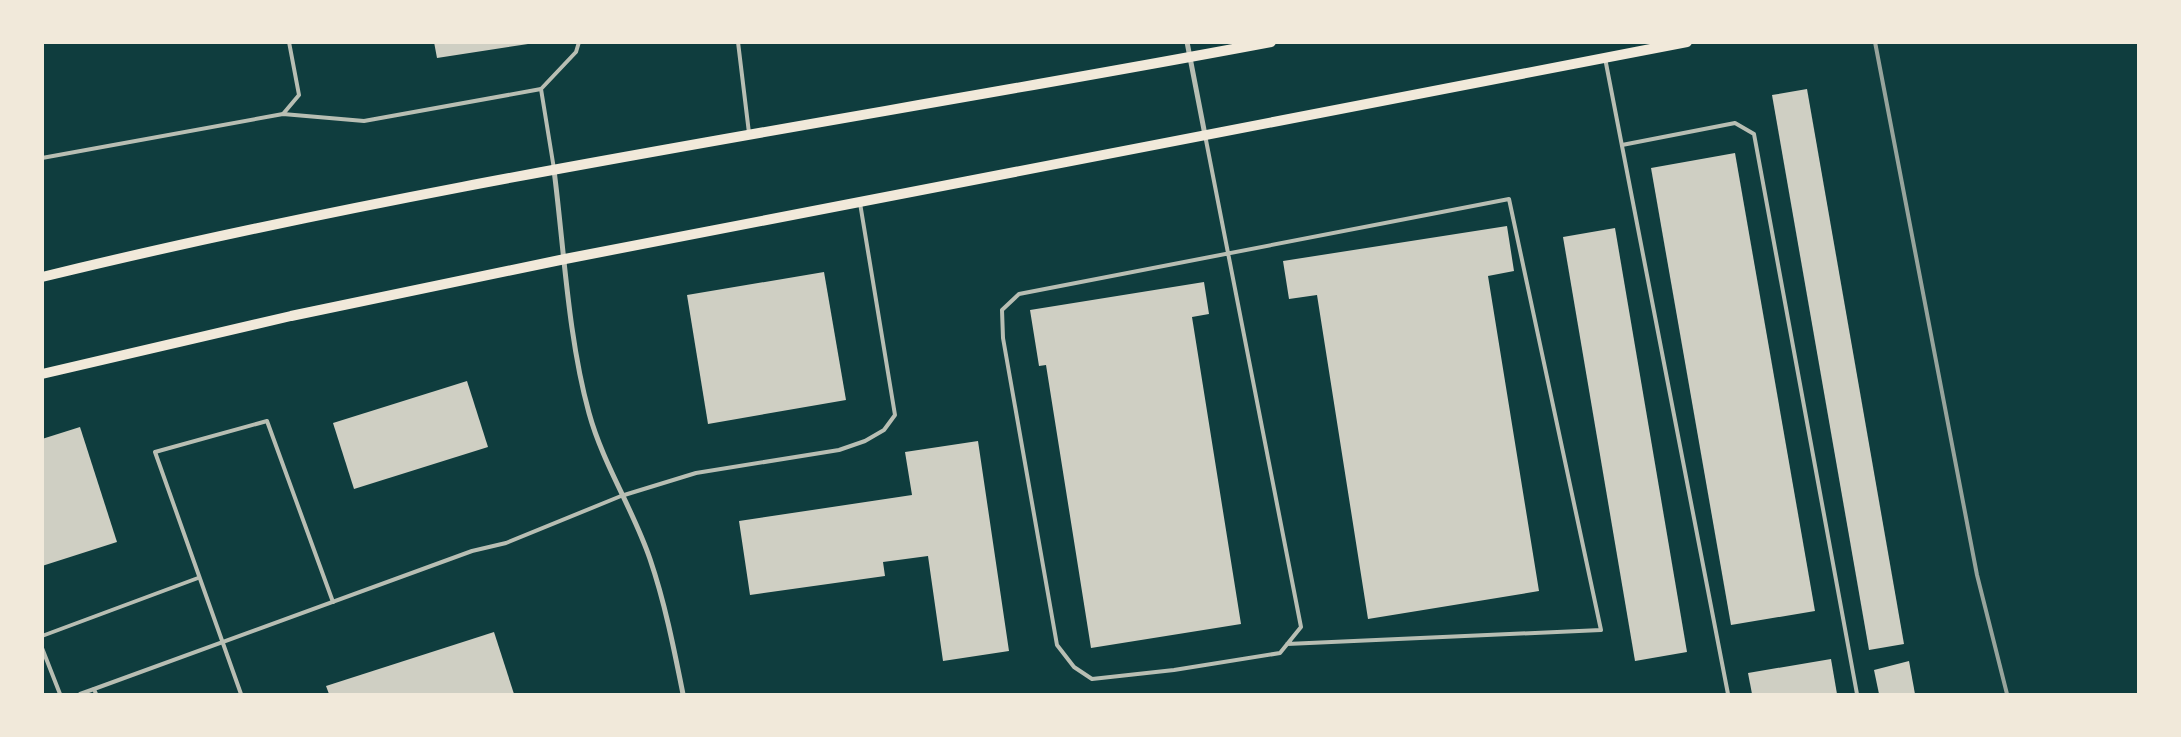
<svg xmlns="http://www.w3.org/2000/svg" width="2181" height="737" font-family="Raleway,sans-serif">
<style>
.building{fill:#cfcfc3}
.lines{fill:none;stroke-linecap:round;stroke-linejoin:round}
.service{stroke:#b8beb3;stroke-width:4}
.minor{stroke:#b8beb3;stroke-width:5}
.secondary{stroke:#f1e9da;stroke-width:10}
.rail{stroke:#97a49c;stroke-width:4}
</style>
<rect width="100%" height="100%" fill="#0f3d3e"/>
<g class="building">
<path d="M434,42H528V44L437,58Z"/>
<path d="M1807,89L1904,644L1869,650L1772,95Z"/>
<path d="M1735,153L1815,611L1731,625L1651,168Z"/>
<path d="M1507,226L1514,271L1488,276L1539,591L1368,619L1317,295L1289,299L1283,261Z"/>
<path d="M1615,228L1687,652L1635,661L1563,237Z"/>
<path d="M824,272L846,400L708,424L687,295Z"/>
<path d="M1204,282L1209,314L1192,317L1241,624L1091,648L1046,365L1039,366L1030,310Z"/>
<path d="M467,381L488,447L354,489L333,423Z"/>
<path d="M80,427L117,542L42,566V439Z"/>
<path d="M978,441L1009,651L943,661L928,556L883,562L885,576L750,595L739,521L912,495L905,452Z"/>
<path d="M494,632L514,694H329L326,686Z"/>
<path d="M1831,659L1837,694H1752L1748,673Z"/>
<path d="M1909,661L1915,694H1879L1874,670Z"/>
</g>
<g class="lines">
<g class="service">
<path d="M738,42L749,133"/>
<path d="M1605,58L1728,694"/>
<path d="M283,114L299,95L289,42"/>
<path d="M1205,135L1301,627L1280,653L1174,670L1092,679L1074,667L1057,645L1003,338L1002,310L1019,294L1509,199L1601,630L1287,644"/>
<path d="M1622,145L1735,123L1754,134L1857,694"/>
<path d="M42,158L283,114L364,121L541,89"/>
<path d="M554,169L541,89L576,52L579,42"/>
<path d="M42,636L198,578"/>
<path d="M42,648L60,694"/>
<path d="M80,694L94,689"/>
<path d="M96,694L94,689L472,551L506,543L621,496L696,473L839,450L865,441L884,430L895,415L860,203"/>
<path d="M241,694L155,452L267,421L333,602"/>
</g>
<g class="minor">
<path d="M1187,42L1205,135"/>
<path d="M554,170C564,248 568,337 589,413C603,464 633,509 650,559C665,603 674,649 683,694"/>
</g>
<g class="secondary">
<path d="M42,277C448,178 862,119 1271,42"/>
<path d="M42,374L291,316L565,259L1687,42"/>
</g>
<path class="rail" d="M1875,42L1977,575L2007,694"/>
</g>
<rect width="2181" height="737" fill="none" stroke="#f1e9da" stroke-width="88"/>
</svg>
